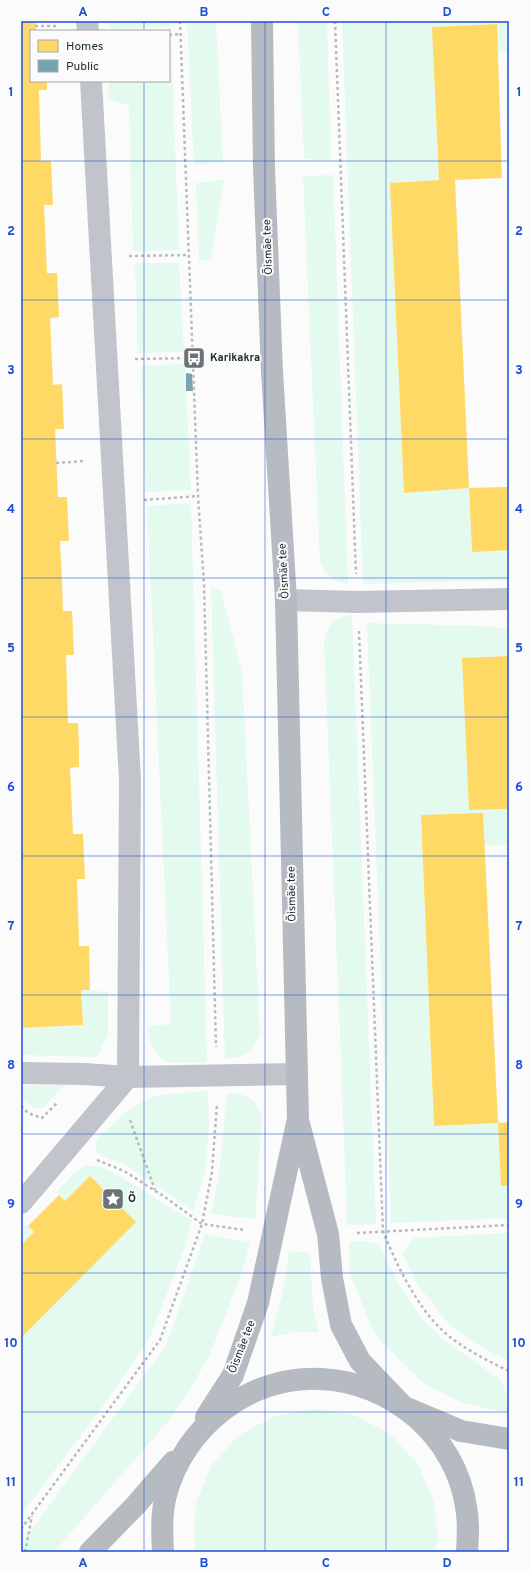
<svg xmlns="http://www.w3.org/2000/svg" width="530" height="1573" font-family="Overpass,sans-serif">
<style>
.green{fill:#e4faee}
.homes{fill:#ffd966}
.public{fill:#76a5af}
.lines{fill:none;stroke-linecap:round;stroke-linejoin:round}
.path{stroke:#b7bbbf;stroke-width:2.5;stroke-dasharray:3 3;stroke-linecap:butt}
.minor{stroke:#c1c5cb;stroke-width:22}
.secondary{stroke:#b6bbc1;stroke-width:22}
.grid{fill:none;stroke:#1d4ed8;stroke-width:1;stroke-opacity:0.55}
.labels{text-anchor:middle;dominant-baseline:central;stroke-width:4;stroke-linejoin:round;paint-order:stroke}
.street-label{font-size:11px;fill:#1b2b31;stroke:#fbfbfb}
.poi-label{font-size:11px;font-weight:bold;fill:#1b2b31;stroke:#fbfbfb;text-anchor:start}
.neatline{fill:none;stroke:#1d4ed8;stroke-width:1.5}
.grid-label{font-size:13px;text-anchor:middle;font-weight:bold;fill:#1d4ed8}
</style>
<rect width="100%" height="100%" fill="#fbfbfb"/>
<g class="green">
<path d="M109,21H170V27L110,29Z"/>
<path d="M187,21H216L223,163L194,164Z"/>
<path d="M299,21H327L331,160L304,159L298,24Z"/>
<path d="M342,21H509V52L498,53L496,24L432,27L439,180L390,183L404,493L469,488L472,551L509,550V580L363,584Z"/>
<path d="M169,38H171L179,250L133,251L129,106L108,98L109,81H169Z"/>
<path d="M333,175L348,584C333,581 324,576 320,560L303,176Z"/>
<path d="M224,180L211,261L199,260L196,183Z"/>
<path d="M135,263H179L184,352L138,353Z"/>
<path d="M185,364L191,490L145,492L141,366Z"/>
<path d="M191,503L207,1062C172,1063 157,1070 147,1030L151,1026L171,1024L147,506Z"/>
<path d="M211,586L221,591L242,671L260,1035C251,1053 245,1057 225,1059Z"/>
<path d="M352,615L376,1224L347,1225L341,1058L324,642C327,624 334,618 352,615Z"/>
<path d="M367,623L483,626L502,628L509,631V656L462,658L469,810L509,809V844L484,846L468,815L421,816L434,1126L498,1123L501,1186H509V1218L391,1223Z"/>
<path d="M81,990L108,992V1034L97,1057L21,1055V1028L83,1025Z"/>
<path d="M64,1085L43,1108C32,1109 28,1105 21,1097V1086Z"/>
<path d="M208,1091L209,1125L205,1173L193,1211L127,1166L97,1154L96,1142L99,1136L131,1108L158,1095Z"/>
<path d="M227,1093C246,1093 255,1098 262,1117L255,1219L211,1214L219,1175Z"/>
<path d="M85,1166H99L121,1177L192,1221L184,1249L150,1337L98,1413L21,1515V1338L136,1222L90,1176L65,1201L56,1192L78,1170Z"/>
<path d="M26,1224L34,1232L21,1245V1229Z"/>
<path d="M509,1233V1361L498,1356L468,1339L447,1321L417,1284L403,1254L414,1238Z"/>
<path d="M205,1234L250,1243L242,1272L211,1352L192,1386L170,1419L54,1552H21V1544L162,1351L169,1338Z"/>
<path d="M364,1241L376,1244L382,1250L397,1280L421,1318L448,1343L501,1380L506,1393L509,1413L462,1403L425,1384L403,1364L379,1339L367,1317L350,1273L349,1242Z"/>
<path d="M289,1251L310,1253L313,1308L319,1332H295L271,1337L283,1292Z"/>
<path d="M315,1409L354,1415L390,1434L418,1464L434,1501L438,1541L435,1552H196L194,1542L196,1502L212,1465L239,1435L275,1416Z"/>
</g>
<g class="homes">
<path d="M21,21H35L36,31H31V81H47V90H39L41,161H51L53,205H44L47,273H57L59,317L50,318L53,385L62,384L64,429H55L58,497H67L69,541H60L62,580L63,611H72L74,655H66L68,723H78L79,747V767L70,768L73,834H83L85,879H77L79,946H89L90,990H81L83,1025L21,1028Z"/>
<path d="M497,24L502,178L455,180L469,488L404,493L390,183L439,180L432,27Z"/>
<path d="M505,487H509V550L472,552L469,488Z"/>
<path d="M509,656V809L469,810L462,658Z"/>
<path d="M483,813L498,1123L434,1126L421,815Z"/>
<path d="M509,1122V1186H501L498,1123Z"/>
<path d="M90,1176L136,1222L21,1338V1245L34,1232L28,1226L59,1195L65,1201Z"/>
</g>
<path class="public" d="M186,373L192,374L193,391H186Z"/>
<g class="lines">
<g class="path">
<path d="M180,21L198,496L204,584L216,1047"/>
<path d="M335,21L356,574"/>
<path d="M35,26H59"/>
<path d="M169,35L181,34"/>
<path d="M129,256L188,255"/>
<path d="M135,359L194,358"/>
<path d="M56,463L84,461"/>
<path d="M144,500L198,496"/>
<path d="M359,631L383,1231C396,1264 417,1307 443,1331C462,1348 486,1360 509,1371"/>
<path d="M21,1106L28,1113L42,1118L57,1103"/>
<path d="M130,1120L155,1190"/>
<path d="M97,1160L124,1171L165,1197L202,1224L245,1230"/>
<path d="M357,1233L509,1225"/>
<path d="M21,1529L160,1340L202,1224L212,1172L217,1104"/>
<path d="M25,1552L32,1516"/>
</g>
<g class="minor">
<path d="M87,21L88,31"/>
<path d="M286,600L357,602L509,599"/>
<path d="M21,1073L84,1074L128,1077L296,1074"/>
<path d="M21,1203L128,1077L130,780L91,81"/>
</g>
<g class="secondary">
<path d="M262,21L264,168L272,372L286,600L298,1120L328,1234L332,1278L341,1325L360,1361L404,1407L461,1431L509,1439"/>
<path d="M206,1417L233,1375L258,1303L297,1123"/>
<path d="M90,1552L135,1506L173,1462"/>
<path d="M163,1552C162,1533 161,1514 166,1495C184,1427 249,1375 321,1379C391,1382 456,1436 466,1507C469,1522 468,1537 467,1552"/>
</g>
</g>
<path class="grid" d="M144,21V31M265,21V1552M386,21V1552M144,81V1552M21,161H509M21,300H509M21,439H509M21,578H509M21,717H509M21,856H509M21,995H509M21,1134H509M21,1273H509M21,1412H509"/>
<defs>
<g id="bus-square" transform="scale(1.15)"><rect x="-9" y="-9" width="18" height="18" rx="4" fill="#697478" stroke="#fbfbfb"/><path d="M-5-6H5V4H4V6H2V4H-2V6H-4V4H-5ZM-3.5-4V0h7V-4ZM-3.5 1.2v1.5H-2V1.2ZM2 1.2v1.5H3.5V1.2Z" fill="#fff"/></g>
<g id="sight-square" transform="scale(1.15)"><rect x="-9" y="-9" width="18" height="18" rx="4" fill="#697478" stroke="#fbfbfb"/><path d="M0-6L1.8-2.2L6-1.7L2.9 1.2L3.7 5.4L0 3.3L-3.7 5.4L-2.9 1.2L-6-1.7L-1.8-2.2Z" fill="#fff"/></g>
</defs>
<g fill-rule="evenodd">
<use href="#bus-square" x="194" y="358"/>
<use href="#sight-square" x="113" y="1199"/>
</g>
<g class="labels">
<g class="street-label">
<text transform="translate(268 247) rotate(-92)">Õismäe tee</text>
<text transform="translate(284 571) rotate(-93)">Õismäe tee</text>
<text transform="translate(292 894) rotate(-91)">Õismäe tee</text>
<text transform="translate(242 1347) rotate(-69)">Õismäe tee</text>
</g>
<g class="poi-label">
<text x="210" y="358">Karikakra</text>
<text x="128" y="1199">Õ</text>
</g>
</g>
<rect width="530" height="1573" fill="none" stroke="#fbfbfb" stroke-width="44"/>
<rect x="30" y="30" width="140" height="52" fill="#fbfbfb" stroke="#a1a8aa"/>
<rect x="38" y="40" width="20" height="12" fill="#ffd966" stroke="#a1a8aa"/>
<text x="66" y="50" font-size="12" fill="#1b2b31">Homes</text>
<rect x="38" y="60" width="20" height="12" fill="#76a5af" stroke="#a1a8aa"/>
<text x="66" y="70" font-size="12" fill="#1b2b31">Public</text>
<rect x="22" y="22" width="486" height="1529" class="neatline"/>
<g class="grid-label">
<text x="83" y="16">A</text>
<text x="204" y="16">B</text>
<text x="326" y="16">C</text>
<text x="447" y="16">D</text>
<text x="11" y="96">1</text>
<text x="519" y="96">1</text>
<text x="11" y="235">2</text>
<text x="519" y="235">2</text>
<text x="11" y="374">3</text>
<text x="519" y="374">3</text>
<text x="11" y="513">4</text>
<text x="519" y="513">4</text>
<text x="11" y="652">5</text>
<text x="519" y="652">5</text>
<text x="11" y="791">6</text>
<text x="519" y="791">6</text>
<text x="11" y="930">7</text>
<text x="519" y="930">7</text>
<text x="11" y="1069">8</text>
<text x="519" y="1069">8</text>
<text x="11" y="1208">9</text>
<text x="519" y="1208">9</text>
<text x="11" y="1347">10</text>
<text x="519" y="1347">10</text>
<text x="11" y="1486">11</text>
<text x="519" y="1486">11</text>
<text x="83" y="1567">A</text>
<text x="204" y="1567">B</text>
<text x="326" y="1567">C</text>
<text x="447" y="1567">D</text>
</g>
</svg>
